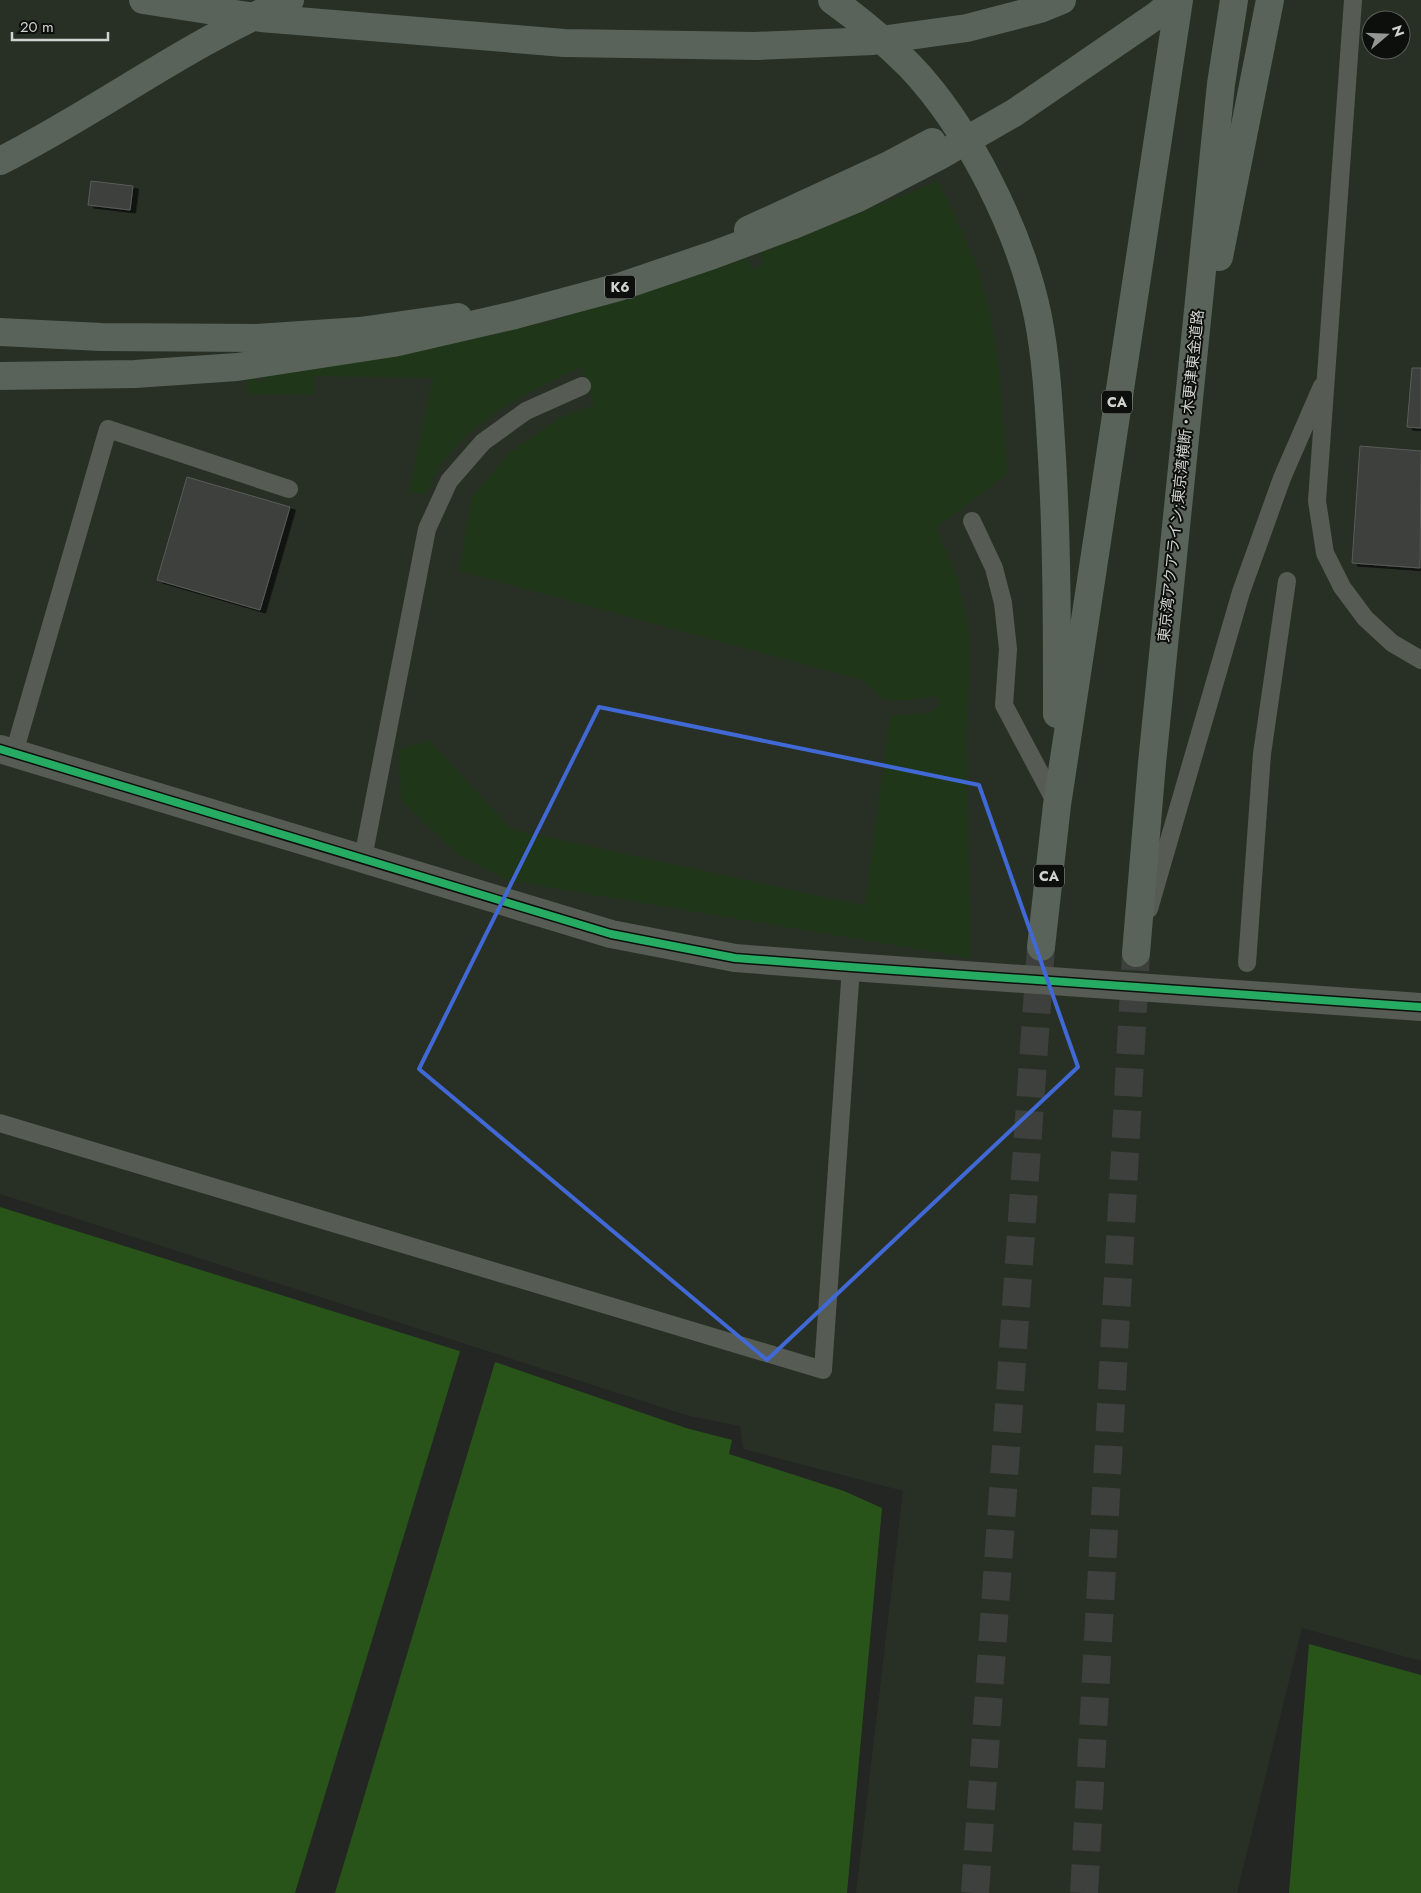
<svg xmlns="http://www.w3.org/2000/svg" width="1421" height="1893" font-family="Jost,'Noto Sans JP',sans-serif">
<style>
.built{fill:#283026;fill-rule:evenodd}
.green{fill:#203618}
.water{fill:#295419}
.pier{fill:#232622}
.building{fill:#3c3f3c;stroke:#5a5c59;filter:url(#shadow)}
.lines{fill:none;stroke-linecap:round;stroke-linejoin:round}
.motorway-tunnel{stroke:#3d403c;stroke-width:28;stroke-dasharray:28 14;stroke-linecap:butt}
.service{stroke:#565c54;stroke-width:18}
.minor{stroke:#565c54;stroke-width:28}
.motorway{stroke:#5a6359;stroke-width:28}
.motorway-bridge{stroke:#5a6359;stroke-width:28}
.cycleway-casing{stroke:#0d0f0d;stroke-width:11}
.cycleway{stroke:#26ab63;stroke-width:8}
.marked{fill:none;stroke:#4169d6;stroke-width:4;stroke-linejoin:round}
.labels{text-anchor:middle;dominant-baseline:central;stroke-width:4;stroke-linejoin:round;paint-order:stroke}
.shield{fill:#0d0f0d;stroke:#969895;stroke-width:1}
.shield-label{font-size:14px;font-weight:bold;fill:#d0d3cf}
.street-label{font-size:15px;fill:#d0d3cf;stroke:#0d0f0d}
</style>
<defs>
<filter id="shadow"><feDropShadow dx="5.5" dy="3" stdDeviation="0" flood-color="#0009"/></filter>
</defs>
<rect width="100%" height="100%" fill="#232622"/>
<path class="built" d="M0,0H1421V1661L1302,1628L1237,1893H856L903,1491L743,1449L740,1426L689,1416L0,1194ZM1371,20H1401V50H1371Z"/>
<path class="green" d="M938,181C957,220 977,259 987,301C1001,358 1003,416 1007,474L936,528L957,576L969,632V684L966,735L971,958L507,880L458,855L401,800L399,749L430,741L511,829L865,906L890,716L929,713L941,704L934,696L911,700H883L862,680L459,571L472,497L508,454L559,418L594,405L581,367C533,390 480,414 446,458C438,468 432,482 425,494L409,492L433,378L314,376V395L247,394V376L252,375L258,383L265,380V373L545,323L747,258L750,267L757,269L763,264L760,253Z"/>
<g class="water">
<path d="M0,1207L501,1364L686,1428L732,1440L729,1454L844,1491L882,1508L847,1893H0Z"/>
<path d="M1309,1644L1421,1675V1893H1289Z"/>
</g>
<path class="pier" d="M461,1348L496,1359L335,1893H295Z"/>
<g class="building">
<path d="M91,181L133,186L130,210L88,205Z"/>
<path d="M1412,368H1421V428L1407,427Z"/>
<path d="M1360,446L1421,451L1420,568L1352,563Z"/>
<path d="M187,477L290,507L260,610L157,580Z"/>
</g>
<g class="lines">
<g class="motorway-tunnel">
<path d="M975,1893L1041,947"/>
<path d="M1084,1893L1136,953"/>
</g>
<g class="service">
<path d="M1353,0L1317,501L1325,553L1342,587L1365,618L1392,643L1421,660"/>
<path d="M972,521L994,568L1003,603L1008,649L1004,705L1057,805"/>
<path d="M14,753L108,429L289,489"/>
<path d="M363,858L427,529L449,481L483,442L526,411L582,386"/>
<path d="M1149,909L1241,592L1282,478L1322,386"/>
<path d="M1247,963L1262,754L1287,581"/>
<path d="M0,1123L823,1370L851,967"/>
</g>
<path class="minor" d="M0,749L611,934L735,958L851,967L1421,1007"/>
<g class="motorway">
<path d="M832,0C860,20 886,42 910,66C969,128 1021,233 1038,317C1047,363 1049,411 1052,458C1057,543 1057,628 1057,714"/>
<path d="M0,161C99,111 187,43 290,0"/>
<path d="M748,230L887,166L932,142"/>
<path d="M1219,257L1270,0"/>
<path d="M0,332L101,337L257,338L360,331L458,317"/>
<path d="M1041,947L1057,805L1179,0"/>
<path d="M1136,953L1152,763L1221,84L1234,0"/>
</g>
<g class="motorway-bridge">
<path d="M143,0L261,18L564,43L755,46L873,41L967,28L1040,9L1062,0"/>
<path d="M0,376L135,374L237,367L393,343L515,315L619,287L713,255L791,226L858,198L939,156L1014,113L1157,15L1175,0"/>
</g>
<g class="cycleway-casing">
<path id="cycleway" d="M0,749L611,934L735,958L851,967L1421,1007"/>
</g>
<use href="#cycleway" class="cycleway"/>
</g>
<path class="marked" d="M599,707L979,785L1078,1067L767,1360L419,1069Z"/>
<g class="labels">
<g class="shield">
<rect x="605" y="275.5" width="30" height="23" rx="4"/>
<rect x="1102" y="390.5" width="30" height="23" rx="4"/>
<rect x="1034" y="864.5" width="30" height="23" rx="4"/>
</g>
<g class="shield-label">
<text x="620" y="287">K6</text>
<text x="1117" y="402">CA</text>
<text x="1049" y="876">CA</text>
</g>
<g class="street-label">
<text transform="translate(1181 476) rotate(-84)">東京湾アクアライン;東京湾横断・木更津東金道路</text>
</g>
</g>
<g transform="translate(1386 35) rotate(71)"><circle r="24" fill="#0d0f0d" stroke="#5b5d5b"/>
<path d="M0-4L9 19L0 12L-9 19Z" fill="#939692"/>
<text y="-8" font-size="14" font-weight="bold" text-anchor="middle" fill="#d0d3cf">N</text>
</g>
<path d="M12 32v8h96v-8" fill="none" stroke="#d0d3cf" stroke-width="2.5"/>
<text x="20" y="32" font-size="15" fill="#d0d3cf" stroke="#0d0f0d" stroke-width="4" paint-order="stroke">20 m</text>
</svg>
